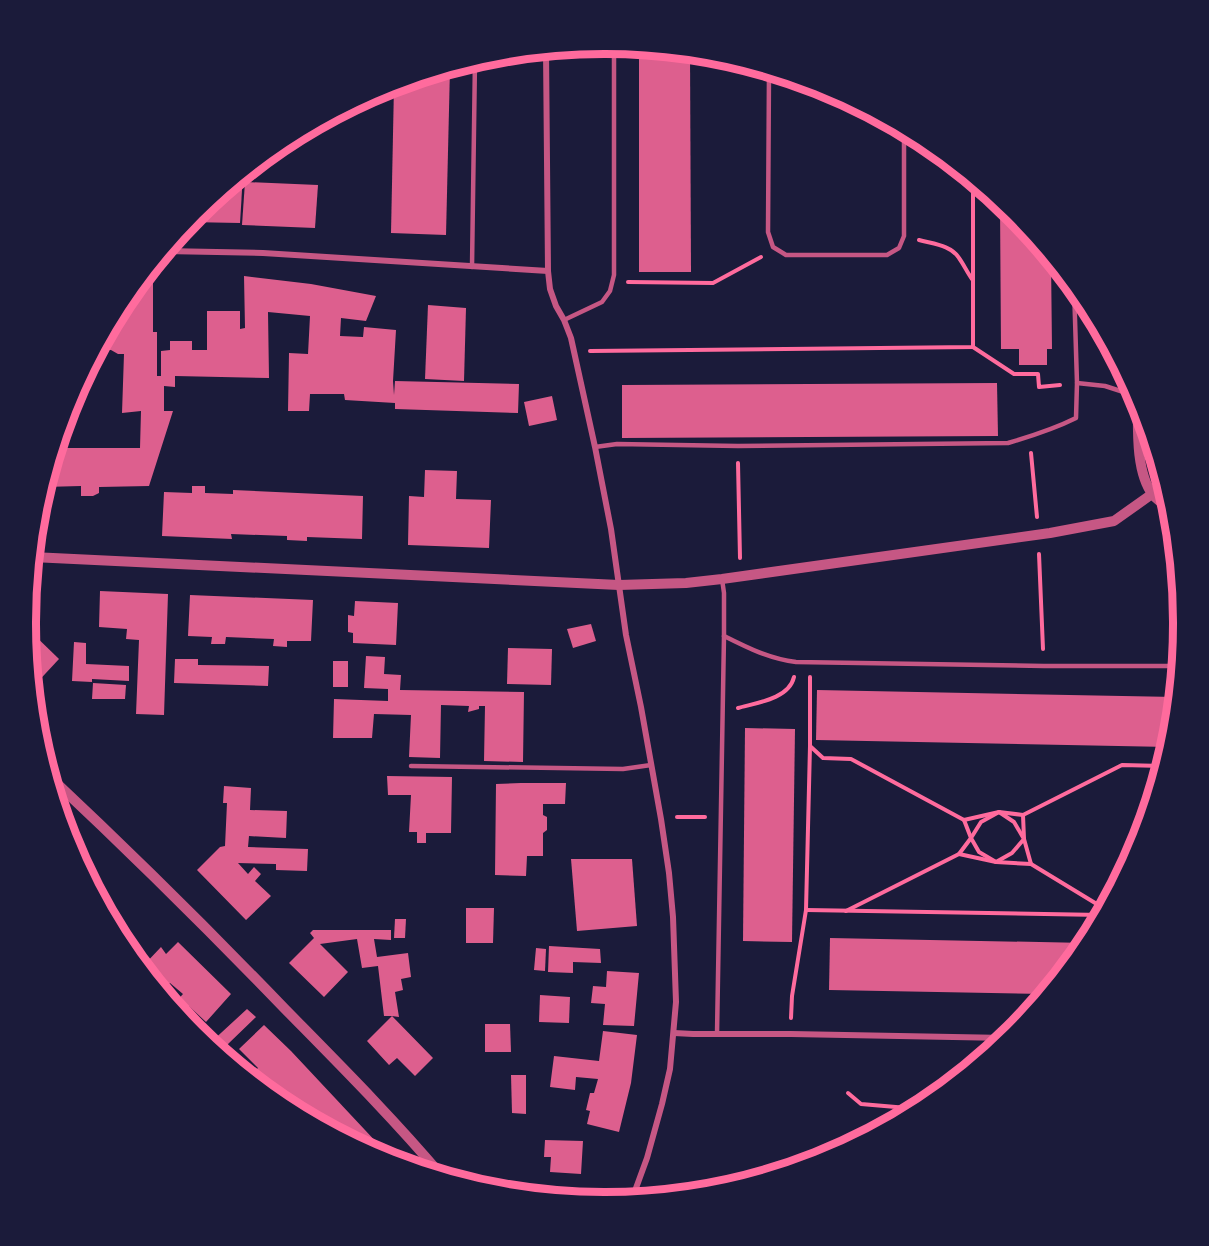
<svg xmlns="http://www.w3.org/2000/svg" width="1209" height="1246" font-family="Quicksand,sans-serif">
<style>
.building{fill:#dd5f8e}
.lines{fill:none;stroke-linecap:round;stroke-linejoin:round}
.path{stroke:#ff6b9d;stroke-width:4}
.service{stroke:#c65784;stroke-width:4.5}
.minor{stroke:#c65784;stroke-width:6}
.tertiary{stroke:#c65784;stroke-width:10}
.rim{fill:none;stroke:#ff6b9d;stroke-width:8}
</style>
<rect width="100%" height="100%" fill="#1b1b3a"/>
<g class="building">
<path d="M639,47L690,52L691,272H639Z"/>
<path d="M450,68L446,235L391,233L394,85Z"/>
<path d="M243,174L240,223L188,222L195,213Z"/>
<path d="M245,182L318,185L315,228L242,225Z"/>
<path d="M1000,203L1014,214L1051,259L1052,349H1047V365H1019V349H1001Z"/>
<path d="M244,276L311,284L376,296L366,321L341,318L340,336L363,337L364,327L396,330L393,381L394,395L395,381L519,384L518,413L395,409V403L345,400L344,394H310L309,411H288L289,353L308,354L310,316L268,312L269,378L175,376V387L164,386V411H173L149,486L99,487V493L93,496H81V486L44,487L61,431L62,432L61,448H140L141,411L122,413L124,354H118L111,350H97L123,301L141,279H153V332H157V376H161V351L170,350V341H192V350H207V311H240V329L245,328Z"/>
<path d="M428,305L466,308L464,381L425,379Z"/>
<path d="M997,383L998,436L622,438V385Z"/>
<path d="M552,396L557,420L529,426L524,402Z"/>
<path d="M425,470L457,471L456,499L491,500L489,548L408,545L409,496L424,497Z"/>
<path d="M192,486H205V493L233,494V490L363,496L362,539L307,537V541L287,540V536L231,534L232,539L162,536L164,492L192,493Z"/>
<path d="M100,591L168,594L164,715L136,714L139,640L126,639L127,629L99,627Z"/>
<path d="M190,595L313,600L311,641H287V647L273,646L274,639L226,637L225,644H211L212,637L188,636Z"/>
<path d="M355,601L398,603L396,645L353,643V633L348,632V615L354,616Z"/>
<path d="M591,624L596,641L573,648L567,629Z"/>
<path d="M26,627L59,659L32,688Z"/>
<path d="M74,642L86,643V664L129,666V681L92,679V682L72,681Z"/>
<path d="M508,648L552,649L551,685L507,684Z"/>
<path d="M366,656L385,657L384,674L401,675L400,690L524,692L523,762L484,761L485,706H479V709L468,712L469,706L441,705L440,758L409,757L411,715L374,714L372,738H333L334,699L388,701V689L364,688Z"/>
<path d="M175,659H198V665L269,666L268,686L174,683Z"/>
<rect x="333" y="661" width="15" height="26"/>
<path d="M93,683L126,685L125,699H92Z"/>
<path d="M817,690L1176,697L1172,736L1169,747L816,740Z"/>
<path d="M745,728L795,729L792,942L743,941Z"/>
<path d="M387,776L452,777L451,833H426V843H417V832H409L411,795H388Z"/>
<path d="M521,783H566L565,804H543V815L547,817V830L543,833V856H527L526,876L495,875L496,784Z"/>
<path d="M224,786L251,788L250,810L287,811L286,838L249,836L248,847L308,849L307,871L276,870V864L238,863L248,874L254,867L261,874L255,881L271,896L246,920L197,870L220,847L225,846L227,803H223Z"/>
<path d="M571,859H632L637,926L577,931Z"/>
<path d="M466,908H494L493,943H466Z"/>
<path d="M395,919H406L405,938H394Z"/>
<path d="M313,930H391V940L374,939L377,957L408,953L411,977L401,979L403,990L395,992L399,1017L392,1016L433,1058L415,1076L397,1058L389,1065L367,1041L392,1016H384L378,966L362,968L357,939L320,944L348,972L324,997L289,963L314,938L310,933Z"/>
<path d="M830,938L1087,943L1045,994L829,990Z"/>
<path d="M178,942L231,994L206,1022L189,1006L180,1014L173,1005L183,994L170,983L165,987L143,966L161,947L166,954Z"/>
<path d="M549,946L600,949L601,963L573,962V973L548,972Z"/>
<path d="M536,948L546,949L545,971L534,970Z"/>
<path d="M607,971L639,973L634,1026L603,1025L605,1004L591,1003L593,986L606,987Z"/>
<path d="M540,995L570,997L569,1023L539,1022Z"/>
<path d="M247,1009L256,1017L228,1044L223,1055L209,1044Z"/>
<path d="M485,1024H510L511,1052H485Z"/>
<path d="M264,1025L291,1051L394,1161L383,1158L304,1116L292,1104L288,1107L283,1104L254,1081L256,1079L252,1074L258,1068L239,1049Z"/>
<path d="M603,1031L637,1035L631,1083L619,1132L587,1124L590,1111L586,1110L590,1093H594L598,1079L576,1077L575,1090L550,1087L554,1056L599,1061Z"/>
<path d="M511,1075H526V1114L512,1113Z"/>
<path d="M545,1140L583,1141L581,1174L550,1172L551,1157H544Z"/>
</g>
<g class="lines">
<g class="path">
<path d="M919,240C933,244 951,245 959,258C964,265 967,272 972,279"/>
<path d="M628,282L713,283L761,257"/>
<path d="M973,347L1014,374H1038L1039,387L1060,385"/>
<path d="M590,351L973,347V180"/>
<path d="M1031,453L1037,517"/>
<path d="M738,463L740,558"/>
<path d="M1039,554L1043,649"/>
<path d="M810,677V746L823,758L851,759L964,820L999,812L1023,815L1122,765L1163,766"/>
<path d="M738,708C756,703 789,699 794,677"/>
<path d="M999,812L1014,822L1024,839L1012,853L996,862L979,852L971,838L981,822Z"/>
<path d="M1023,815L1024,839L1031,864"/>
<path d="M677,817H705"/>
<path d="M959,854L996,862L1031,864L1105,909"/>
<path d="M806,910L1102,915"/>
<path d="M846,911L959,854L971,838L964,820"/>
<path d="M791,1018L792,996L806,910L810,746"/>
<path d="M848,1093L861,1104L919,1109"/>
</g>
<g class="service">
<path d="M769,71L768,232L773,247L786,255H887L899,248L904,236V130"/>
<path d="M472,267L475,60"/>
<path d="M564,320L602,302L610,291L614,275V45"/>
<path d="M1077,383L1105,386L1136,396"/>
<path d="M595,447L617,444L738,446L1008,443C1032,436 1054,429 1076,418L1077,383L1074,287"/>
<path d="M724,636C748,648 770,659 796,662L1044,666H1179"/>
<path d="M411,766L623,769L651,765"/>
<path d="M717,1034L724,636V593L722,579"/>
</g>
<g class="minor">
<path d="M546,50L548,271L550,289L556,306L564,320L571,338L595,447L611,529L626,635L641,707L661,819L669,873L673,917L676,1002L670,1069L662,1104L647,1158L632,1199"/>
<path d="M164,251L263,253L548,271"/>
<path d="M674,1033L693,1034H791L1007,1038"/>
</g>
<g class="tertiary">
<path d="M1138,398C1138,426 1135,472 1153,495C1159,502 1165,505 1172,509"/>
<path d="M32,557L619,585L686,583L722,579L1050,533L1114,521L1152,494"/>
<path d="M49,776C130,852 209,930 286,1010C339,1064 393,1118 442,1176"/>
</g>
</g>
<path d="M0 0H1209V1246H0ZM604 54H605A568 568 0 0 1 1173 622V624A568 568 0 0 1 605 1192H604A568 568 0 0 1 36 624V622A568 568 0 0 1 604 54Z" fill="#1b1b3a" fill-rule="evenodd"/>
<path class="rim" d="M604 54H605A568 568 0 0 1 1173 622V624A568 568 0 0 1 605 1192H604A568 568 0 0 1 36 624V622A568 568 0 0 1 604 54Z"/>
</svg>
